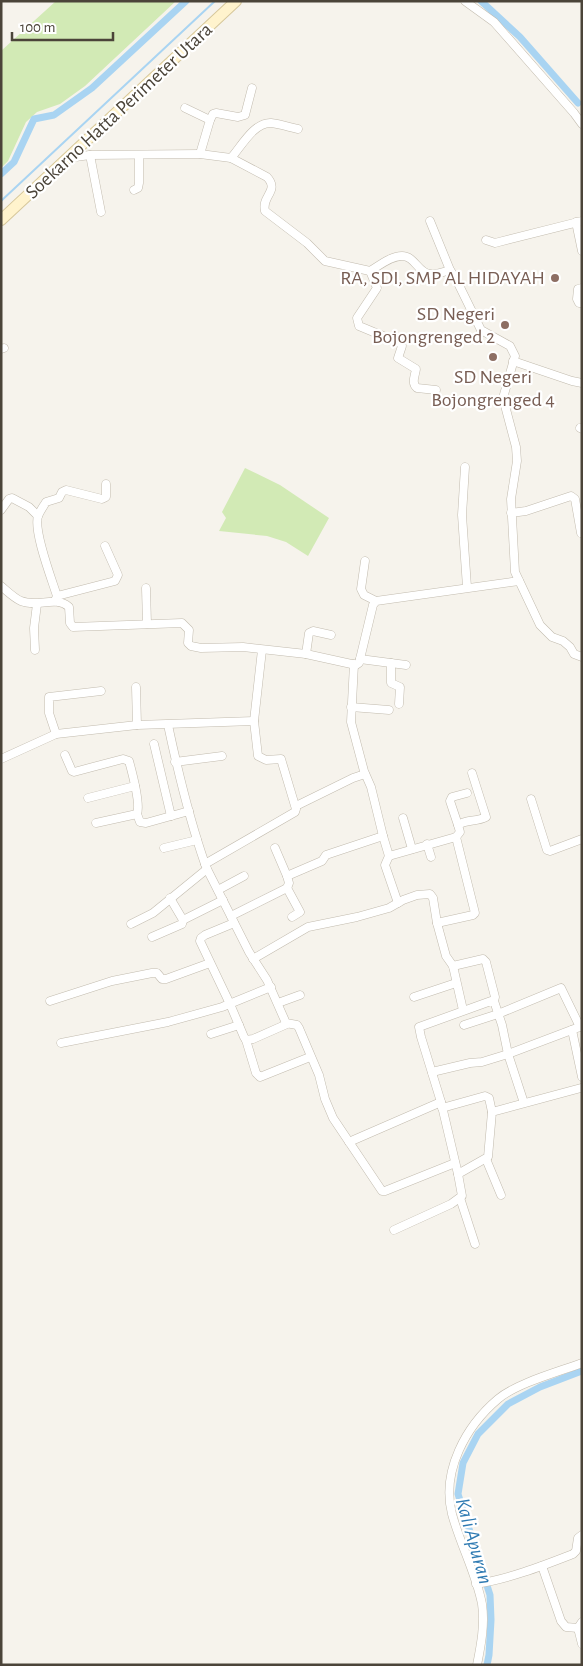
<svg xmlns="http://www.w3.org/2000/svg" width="583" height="1666" font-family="'Alegreya Sans',sans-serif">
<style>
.green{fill:#d2eab5}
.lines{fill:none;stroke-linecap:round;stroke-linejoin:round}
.stream{stroke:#a9d4f2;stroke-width:2}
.canal{stroke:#a9d4f2;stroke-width:7}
.street-casing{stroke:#c2bbae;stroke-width:9}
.secondary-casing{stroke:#d6c79b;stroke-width:12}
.street{stroke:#fff;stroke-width:8}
.secondary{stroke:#fff3cd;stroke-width:10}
.education-dot{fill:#8d6e63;stroke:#fff;stroke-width:2}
.labels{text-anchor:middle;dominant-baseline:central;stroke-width:4.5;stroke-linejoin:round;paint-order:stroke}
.street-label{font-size:20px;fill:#4b4439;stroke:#fff}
.education-label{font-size:20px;fill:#785e54;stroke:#fff;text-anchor:end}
.water-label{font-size:21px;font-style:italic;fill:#2e7ab2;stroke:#fff}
</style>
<rect width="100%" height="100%" fill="#f6f3ec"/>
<g class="green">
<path d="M56,1H176L85,86L60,104L37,112L26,122L8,161L1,168V51Z"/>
<path d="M245,468L280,485L329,518L308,556L286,542L267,536L219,531L226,518L222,512Z"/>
</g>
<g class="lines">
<path class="stream" d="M1,201L215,1"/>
<g class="canal">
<path d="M481,1L520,37L578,103"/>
<path d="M1,174L14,162L34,119L54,115L92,88L186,1"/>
<path d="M487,1665L489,1655L491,1620L490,1595L458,1494L463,1463L478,1434L508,1404L540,1387L582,1371"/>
</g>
<g class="street-casing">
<g id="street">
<path d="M465,1L494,22L574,113L582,124"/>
<path d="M185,108L210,120L200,154"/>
<path d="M210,120L213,114L216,113L238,117L245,115L252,88"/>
<path d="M90,155L101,212"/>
<path d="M68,158L90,155L200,154L231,158L267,177C280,191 261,196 265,211L307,243L325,261L370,271C380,265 391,256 402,256C415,256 418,273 430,274C437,275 443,272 450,270L455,277L481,330L510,346L515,356L503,398L516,447L517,461L511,499L515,572L540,625L552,637L563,641L570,647L574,654L582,657"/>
<path d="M231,158C241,147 254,122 271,123C280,124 289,127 298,129"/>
<path d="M134,190L138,188L139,183V155"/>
<path d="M430,221L450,270"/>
<path d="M576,222L582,251"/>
<path d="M486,240L495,243L582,221"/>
<path d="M370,271L377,288L357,318L359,326L400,343L402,346L398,358L416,369C415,376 411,383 417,388L436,390"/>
<path d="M582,288L578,289L577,299L579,303H582"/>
<path d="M1,349L4,348"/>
<path d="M513,361L572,381L582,383"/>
<path d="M580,428L582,429"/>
<path d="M465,467L462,515L467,587"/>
<path d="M1,510L9,499L12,498L29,507L38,516"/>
<path d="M511,513L526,511L571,496L575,499L581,533"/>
<path d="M365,561L361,589L364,595L376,601"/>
<path d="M1,586C7,591 14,598 21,601C38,608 55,595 69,607L70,623L73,627L182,623L189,630L188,643L191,646L201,648L243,647L306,654L356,665L359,663L360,659L373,605L376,601L519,581"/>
<path d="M146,588L147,624"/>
<path d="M57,596L115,581L118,575L105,546"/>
<path d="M55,601L57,596C52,580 33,531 38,516C40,511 43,507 46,502L59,498L62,492L66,490L102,499L106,497V484"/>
<path d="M35,650L34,628L37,604"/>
<path d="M262,650L254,721L258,756L266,760L281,759L296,809L295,812L205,864L207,869L249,952L267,980L286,1023L297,1025L299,1028L319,1075L325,1099L333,1118L382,1191H385L455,1163"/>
<path d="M306,654L309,633L313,631L331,635"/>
<path d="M360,659L406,665"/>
<path d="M391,663V683L400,687L399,704"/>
<path d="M354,664L351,722L364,771L371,787L383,836L389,856"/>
<path d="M136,687L137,725"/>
<path d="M351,707L389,710"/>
<path d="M168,725C178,772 189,818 205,864"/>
<path d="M56,734L49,713V697L101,691"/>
<path d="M154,744L171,816"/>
<path d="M65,755L72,771L74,772L123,759L129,761C132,772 141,804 137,814"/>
<path d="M1,759L56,734L137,725L254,721"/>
<path d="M175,762L222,756"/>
<path d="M88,798L135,786"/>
<path d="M531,799L547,850L550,851L582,839"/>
<path d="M296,806L353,778L365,774"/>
<path d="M403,818L412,849"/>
<path d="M96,823L137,814L140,822L146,823L189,811"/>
<path d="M458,825L450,801L452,797L467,793"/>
<path d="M427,844L431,857"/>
<path d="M164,848L197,840"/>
<path d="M275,848L287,876"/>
<path d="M287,888L300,912L292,917"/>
<path d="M218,890L244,876"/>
<path d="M170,898L183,920L223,900"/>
<path d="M398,903L385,865L389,856L456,837L460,832L458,825C467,819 477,822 486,817L472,773"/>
<path d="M231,916L287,888L289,883L287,876L322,861L326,855L383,836"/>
<path d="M234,923L205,935L201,938L200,941L230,1004L244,1037L246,1040L253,1039L287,1024"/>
<path d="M437,923L473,915L475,913L456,837"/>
<path d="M131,924L153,913L207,869"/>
<path d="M152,937L182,924L183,920"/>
<path d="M253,959L308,927L357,917L389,908L403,900L417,895L430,894L433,898L437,923L446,956L453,966L463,1010"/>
<path d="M453,966L483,959L486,962L495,997L494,1001"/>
<path d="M414,997L456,983"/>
<path d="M50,1001L112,981L152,973H157L162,979H166L210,963"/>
<path d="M278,1003L300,995"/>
<path d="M464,1025L498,1014L561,988L580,1027"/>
<path d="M572,1030L582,1077"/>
<path d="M211,1034L239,1025"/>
<path d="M246,1040L256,1073L260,1077L310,1057"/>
<path d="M61,1043L168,1022L222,1007L271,987"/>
<path d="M432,1072L470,1063L482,1062L508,1054L582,1026"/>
<path d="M524,1103L508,1054L502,1025L494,1001H491L419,1027L421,1037L441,1102L458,1174L488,1157L492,1112L581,1088H582"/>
<path d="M442,1108L485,1096L489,1098L492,1112"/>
<path d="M349,1142L441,1102"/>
<path d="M486,1159L501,1195"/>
<path d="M460,1198L475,1244"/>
<path d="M394,1230L451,1204L462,1196L458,1174"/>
<path d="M542,1566L561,1621L566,1627L578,1628"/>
<path d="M476,1584C509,1579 542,1566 573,1554L576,1551L578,1538L582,1535"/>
<path d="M582,1622L578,1628L582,1644"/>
<path d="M477,1665C481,1645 485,1624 482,1604C476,1573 460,1544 452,1514C441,1471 466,1426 498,1399C517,1383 558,1372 582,1363"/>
</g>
</g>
<g class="secondary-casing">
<path id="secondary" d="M1,220L236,1"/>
</g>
<use href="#street" class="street"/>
<use href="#secondary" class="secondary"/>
</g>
<g class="education-dot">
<circle cx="555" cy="278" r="5"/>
<circle cx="505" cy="325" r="5"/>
<circle cx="493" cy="357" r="5"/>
</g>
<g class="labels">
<g class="street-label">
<text transform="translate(119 111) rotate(-43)">Soekarno Hatta Perimeter Utara</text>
</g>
<g class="education-label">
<text x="545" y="278">RA, SDI, SMP AL HIDAYAH</text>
<text x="495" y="314">SD Negeri<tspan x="495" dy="23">Bojongrenged 2</tspan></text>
<text x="493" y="377" text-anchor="middle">SD Negeri<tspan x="493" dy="23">Bojongrenged 4</tspan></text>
</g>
<g class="water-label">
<text transform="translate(474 1541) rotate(74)">Kali Apuran</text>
</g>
</g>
<rect width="583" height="1666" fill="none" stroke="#4b4439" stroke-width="5"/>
<path d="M12 32v8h101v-8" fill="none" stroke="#4b4439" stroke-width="2.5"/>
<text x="20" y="32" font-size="15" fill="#4b4439" stroke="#ffffff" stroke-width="4" paint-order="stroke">100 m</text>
</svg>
